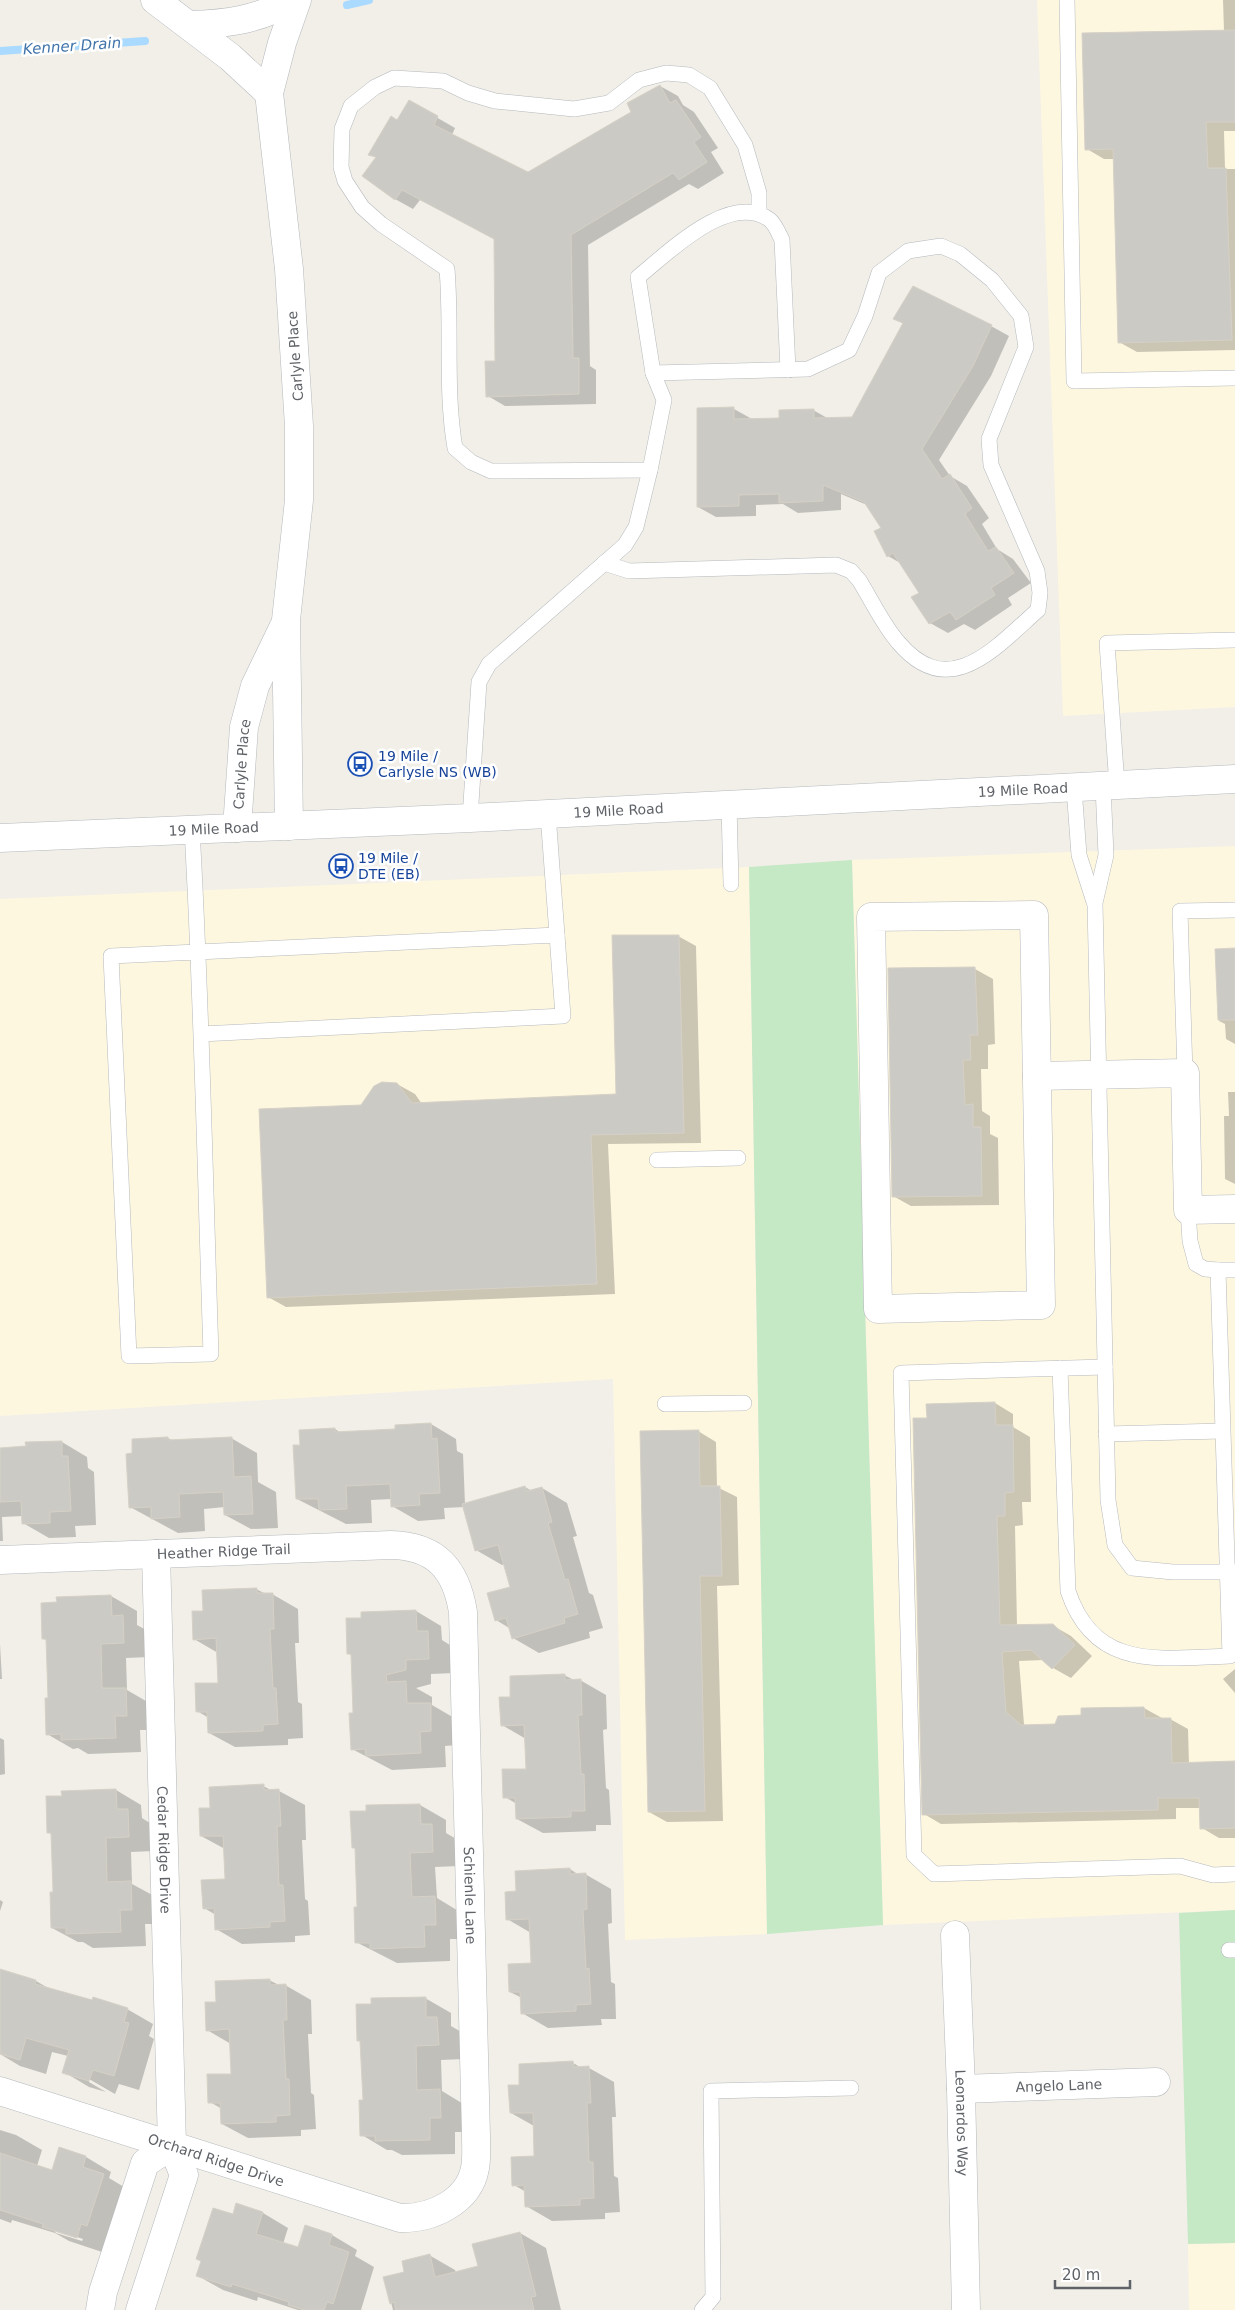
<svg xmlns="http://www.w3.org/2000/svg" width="1235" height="2310" font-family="'DejaVu Sans',sans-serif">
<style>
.commercial{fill:#fef7e0}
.green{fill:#c5e8c5}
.shadow{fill:#0003;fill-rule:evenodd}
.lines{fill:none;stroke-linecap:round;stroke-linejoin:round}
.stream{stroke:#aadaff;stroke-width:8}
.building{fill:#cccac5;stroke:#d6d1c6}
.service-casing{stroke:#b5b8bc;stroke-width:16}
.minor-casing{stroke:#b5b8bc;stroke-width:29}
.tertiary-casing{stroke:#b5b8bc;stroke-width:29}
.service{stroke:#fff;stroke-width:15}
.minor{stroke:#fff;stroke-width:28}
.tertiary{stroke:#fff;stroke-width:28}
.labels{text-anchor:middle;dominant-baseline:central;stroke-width:5;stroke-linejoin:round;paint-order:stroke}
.street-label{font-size:14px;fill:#5f6368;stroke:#fff}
.transit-label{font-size:14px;fill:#164399;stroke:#fff;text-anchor:start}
.water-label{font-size:15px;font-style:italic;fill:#4174aa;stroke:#fff}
</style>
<rect width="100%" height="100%" fill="#f1efe8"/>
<g class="commercial">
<path d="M1037,0H1235V707L1063,716Z"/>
<path d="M1235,846V1910L883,1925L852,860Z"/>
<path d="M749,867L767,1934L625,1940L613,1379L0,1416V899Z"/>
<path d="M1235,2243V2310H1189L1188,2244Z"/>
</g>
<g class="green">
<path d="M852,860L883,1925L767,1934L749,867Z"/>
<path d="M1235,1910V2243L1188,2244L1179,1913Z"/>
</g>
<g class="shadow">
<path d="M1223,0H1235V131H1224L1225,169H1235V350L1137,352L1119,342L1114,159H1104L1087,149L1224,31Z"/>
<path d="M660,86L678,96L683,105L694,112L718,148L711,152L724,173L698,189L689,184L588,245L590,366L596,370V404L505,406L488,396L496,363L495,239L420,200L413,209L395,199L377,158L370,154L397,121L410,102L455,128L452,135L528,174L633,112Z"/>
<path d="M895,318L991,326L1009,336L991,376L939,460L950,476L967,486L989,518L982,524L997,549L1013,559L1031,583L1008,598L1012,605L975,630L964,624L948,633L930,623L920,593L902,564L888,556L883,529L867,505L841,494V510L798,513L783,504L756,505V516L716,517L698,507L734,409L752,419L780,420L813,410L829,419L853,418L904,324Z"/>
<path d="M678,936L696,946L701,1143L608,1144L615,1294L286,1307L268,1297L362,1107L397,1084L415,1094L422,1104L617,1096Z"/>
<path d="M1217,950H1235V1044L1226,1039L1225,1024L1219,1021Z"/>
<path d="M975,969L993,979L995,1044L988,1045V1069H981L982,1111L990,1116V1134L998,1138L999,1205L911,1206L893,1196Z"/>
<path d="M1228,1092H1235V1184L1225,1179L1224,1116H1229Z"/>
<path d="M995,1403L1013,1414V1427L1030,1437L1031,1502H1022L1023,1525L1015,1526L1017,1626L1052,1625L1071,1636L1092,1656L1071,1678L1053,1668L1044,1660L1019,1661L1024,1724L1026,1726L1056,1725L1083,1717L1144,1708L1162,1718L1170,1719L1188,1729L1189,1764L1235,1762V1838H1219L1202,1828L1201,1808H1176V1819L941,1824L924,1814L928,1419Z"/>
<path d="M431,1424L456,1439L457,1451L463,1454L465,1504L525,1487L532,1491L542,1488L567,1503L577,1536L573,1537L589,1593L593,1595L603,1628L589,1632L590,1638L539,1653L513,1638L511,1629L496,1620L511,1588L505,1564L502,1565L476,1550L464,1507L444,1508L445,1519L418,1521L392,1506V1499L371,1500L372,1523L346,1524L297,1499L301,1446L335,1429L341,1433L396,1430Z"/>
<path d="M698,1431L716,1442L717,1487L737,1497L739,1585L717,1586L723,1821L667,1822L649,1812Z"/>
<path d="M168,1438L173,1441L231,1438L257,1453L258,1482L276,1492L278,1528L251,1529L225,1515V1507L204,1509L205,1531L178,1533L130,1507L133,1454Z"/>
<path d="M62,1442L87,1457L88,1468L94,1472L96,1525L75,1526L76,1537L49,1538L23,1523V1516L2,1517L3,1541H0V1449Z"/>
<path d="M256,1589L266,1594H272L298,1609L299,1643H295L298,1702L302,1704L303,1738L288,1739V1745L235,1747L209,1733V1718L197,1711L219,1684L218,1653L194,1639L204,1612Z"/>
<path d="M111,1596L137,1611V1625L148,1631L149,1657L126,1658L127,1690L151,1704L152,1730H140L141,1752L88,1754L78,1748L73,1749L47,1734L50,1699L47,1641L43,1638Z"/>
<path d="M416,1611L441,1626L442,1640L453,1647L454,1673L431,1674V1684L416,1688L432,1697V1705L456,1719L457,1745L445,1746L446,1767L392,1770L352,1749L354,1715L352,1656L348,1653L363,1619Z"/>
<path d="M0,1644L2,1679H0Z"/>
<path d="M1235,1669V1693L1223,1679Z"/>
<path d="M564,1675L574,1680H580L606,1695L607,1729L603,1730L606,1788L609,1790L611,1825H596V1831L543,1833L517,1819V1804L505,1797L527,1770L526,1739L502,1725L512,1698Z"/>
<path d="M0,1730V1738L4,1740L5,1774L0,1775Z"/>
<path d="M263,1786L273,1791H279L305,1805L306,1840H302L305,1899L308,1901L310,1935L295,1936V1942L242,1944L216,1929V1915L204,1908L226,1880L225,1849L201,1836L211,1809Z"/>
<path d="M116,1790L141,1805L142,1818L153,1825L154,1851L131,1852L132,1884L156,1897L157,1924H145L146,1946L93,1948L83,1942H78L52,1928L55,1893L52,1835L49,1832Z"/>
<path d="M420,1805L446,1820V1833L458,1840L459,1866L435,1867L437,1898L460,1912L461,1939H450V1961L397,1963L356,1942L359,1908L357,1849L353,1847L367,1812V1806Z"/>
<path d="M570,1869L579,1875L585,1874L611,1889L612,1923L608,1924L611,1982L615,1984L616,2019H601L602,2025L548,2028L522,2013V1998L510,1992L532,1964L531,1933L507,1919L517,1893Z"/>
<path d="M0,1900L3,1902L0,1911Z"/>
<path d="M2,1971L36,1981L50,1989L127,2009L153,2024L149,2036L154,2039L139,2090L119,2084L115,2094L89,2079V2082L106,2092L89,2087L64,2072L68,2056L52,2052L46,2074L20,2066L0,2054V1979Z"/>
<path d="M269,1980L279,1985H285L311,2000L312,2034H308L311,2093L314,2095L316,2129L301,2130V2136L248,2138L222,2124V2109L210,2102L232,2075L231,2044L207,2030L217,2003Z"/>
<path d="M425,1998L451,2013V2026L463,2033L464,2059L441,2060L442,2091L465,2105L466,2132H455V2154L402,2155L392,2150H387L362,2135L364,2101L362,2042L358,2040Z"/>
<path d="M573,2063L582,2068H589L614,2082L616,2117H612L614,2176L618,2178L620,2212L605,2213V2219L552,2221L526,2206V2192L514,2185L536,2158L534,2126L511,2113L521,2086Z"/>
<path d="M0,2130L16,2135L42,2150L37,2166L53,2171L60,2149L86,2157L111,2172L109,2178L129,2190L102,2252L69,2241L55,2233L12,2220L11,2223L0,2219ZM53,2229L83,2239L82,2241L56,2233Z"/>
<path d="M263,2213L288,2228L283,2244L299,2249L306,2227L332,2235L357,2250L355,2256L374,2267L361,2310H298L258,2297L257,2301L223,2290L198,2276L233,2215Z"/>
<path d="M520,2233L546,2248L561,2310H393L385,2278L406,2273L429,2255L455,2270L456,2273L479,2267Z"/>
</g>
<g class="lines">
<g class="stream">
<path d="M347,5L369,0"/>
<path d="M0,51L145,41"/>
</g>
</g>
<g class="building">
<path d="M1235,30V122H1206L1208,168H1226L1232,340L1118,343L1113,149L1085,150L1082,33Z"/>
<path d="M660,85L670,103L676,100L701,137L694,142L707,162L679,180L673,173L571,235L573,358H579V394L486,397L485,361H495L494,239L402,190L395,200L362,176L376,157L368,155L391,116L397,120L409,100L438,116L434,125L528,172L631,112L627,103Z"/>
<path d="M913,286L992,325L973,366L922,449L942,479L950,474L972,508L965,514L988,551L996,547L1014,573L991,588L995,595L956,620L950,612L929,624L911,597L919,593L893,553L887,557L874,531L881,528L864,502L823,485V501L779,503V494L739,495V506L697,507V408L734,407V419L779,418V410L814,409V418L852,417L903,323L893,319Z"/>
<path d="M612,935H679L684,1133L591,1135L597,1284L267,1298L259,1109L361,1105L374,1086L382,1082L397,1083L412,1103L616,1094Z"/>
<path d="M1235,948V1020H1218L1215,949Z"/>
<path d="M975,967L978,1035H970L971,1060H963L965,1105L973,1104V1127H981L982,1196L892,1197L888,968Z"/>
<path d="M995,1402L996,1425H1013L1014,1492L1005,1493V1516H997L1000,1625L1053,1624L1075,1645L1052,1669L1031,1650L1002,1652L1006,1712L1021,1725L1055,1724L1058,1716L1081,1715V1708L1144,1707L1145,1718H1171L1172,1763L1235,1761V1828L1200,1829L1199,1798H1158V1810L922,1815L913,1418H927L926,1404Z"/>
<path d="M431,1423L432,1439L437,1438L440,1493L419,1494L420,1505L391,1507L390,1484L346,1486L347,1509L319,1510L318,1499H296L293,1445H300L299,1430L335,1428V1432L395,1429V1425Z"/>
<path d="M699,1430L700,1486H720L722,1576H700L705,1811L648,1812L640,1431Z"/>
<path d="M168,1437V1440L232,1437L234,1477L251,1476L253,1514L224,1515L223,1492L179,1494L180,1517L151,1519V1507L129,1508L126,1454L132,1453V1439Z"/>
<path d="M62,1441V1456H68L71,1511L50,1512V1523L22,1524L21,1501L0,1502V1448L26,1446L25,1442Z"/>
<path d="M525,1486L527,1491L542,1487L552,1522L548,1523L565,1580L568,1579L578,1614L564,1618L565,1623L512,1639L506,1618L495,1621L487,1593L510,1587L498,1545L475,1551L462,1504Z"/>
<path d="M257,1588V1593H273L274,1629H270L273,1688H276L278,1724L263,1725V1731L208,1733L207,1712H196L195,1683H218L216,1638L193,1640L192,1611H203L202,1590Z"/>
<path d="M111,1595L112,1616L123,1615L124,1643L101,1644L102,1688H126L127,1716H115L116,1738L61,1740V1734L46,1735L45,1698H48L46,1639H42L41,1603L57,1602L56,1597Z"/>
<path d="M416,1610L417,1631H428L429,1659L406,1660V1670L386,1675L387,1682L406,1681L407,1703H431V1731L420,1732L421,1753L366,1756L365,1749L351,1750L349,1713H353L351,1654H347L346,1618H361V1612Z"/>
<path d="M565,1674V1680L581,1679L582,1715H578L581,1774H584L585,1811H571V1817L516,1819L515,1798H503L502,1769H526L524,1725L501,1726L499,1697H510V1676Z"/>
<path d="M264,1784V1790L279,1789L281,1826H277L279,1885H283L285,1921L270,1922V1927L215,1930L214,1908L203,1909L201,1880L225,1879L223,1836H200L199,1808H210L209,1787Z"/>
<path d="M116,1789L117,1809H128L129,1837L106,1838L107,1882L131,1881L132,1910H120L121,1932L66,1934V1928H51L50,1892H53L51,1833H47L46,1796H62L61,1791Z"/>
<path d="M420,1804L421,1824H432L433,1852L410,1853L412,1897L435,1896L436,1925H424L425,1947L370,1949V1943H355L354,1907H357L355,1848H352L350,1811H366V1805Z"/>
<path d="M570,1868V1874L586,1873L587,1909L583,1910L586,1969L589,1968L591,2004L576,2005V2011L521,2014L520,1992H509L508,1964L531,1963L529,1919L506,1920L505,1892L516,1891L515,1871Z"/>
<path d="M0,1969L36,1980L35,1984L92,2000L93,1997L128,2008L124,2022L129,2023L114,2076L93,2070L89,2081L62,2073L69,2050L26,2038L20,2060L0,2054Z"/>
<path d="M270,1979V1985L286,1984L287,2020H283L286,2079H289L290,2115L276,2116V2122L221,2124L220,2103H208L207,2074H231L229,2029L206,2031L205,2002H216L215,1981Z"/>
<path d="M426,1997V2017H437L439,2045L416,2046L417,2090L440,2089L441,2118H430V2140L375,2141V2136H360L359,2100H363L360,2041H357L356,2004H371V1998Z"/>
<path d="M573,2061L574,2067L589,2066L591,2103H587L589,2162H593L594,2198L580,2199V2205L525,2207L524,2185L512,2186L511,2157L534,2156L533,2113H510L508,2085H519V2064Z"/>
<path d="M59,2147L86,2156L83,2167L104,2174L87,2226L81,2224L77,2238L42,2227L43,2224L0,2210V2153L52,2170Z"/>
<path d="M236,2203L263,2212L256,2234L298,2247L305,2225L332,2234L329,2245L349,2252L333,2304L327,2302L324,2310H304L288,2305L289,2302L232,2284L231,2287L196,2276L201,2261L196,2259L213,2208L233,2214Z"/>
<path d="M520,2232L536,2296L531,2297L534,2310H396L394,2302L390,2304L383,2277L404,2272L402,2261L430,2254L435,2277L478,2266L472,2244Z"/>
</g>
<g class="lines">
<g class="service-casing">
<g id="service">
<path d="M1067,0L1074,381L1235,378"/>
<path d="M650,470L491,471L471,462L455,448C445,390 452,329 447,269L381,224L362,207L345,181L341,167L342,129L351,106L375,87L394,78L443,81L468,93L495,101L574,109L609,103L639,80L666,73L689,75L710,88L745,145L759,193V214"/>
<path d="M604,563L629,571L836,565L851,571L859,580C871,599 883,625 898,642C949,703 995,648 1038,610L1040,593L1037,571L991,465L989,439L1026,347L1021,316L992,280L960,254L941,246L908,251L879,273L865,316L849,350L808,369L653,373"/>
<path d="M1103,786L1106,855L1095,903L1108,1500L1115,1545L1132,1568L1173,1572H1235"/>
<path d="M1117,786L1107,643L1235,640"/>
<path d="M1074,788L1079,855L1094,902"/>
<path d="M729,805L731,884"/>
<path d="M548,814L557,935"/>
<path d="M470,818L479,682L489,664L625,545L636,527L650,470L664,400L653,373L638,277C668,253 730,190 770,220C775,224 779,234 782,240L788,370"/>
<path d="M192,830C202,1004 205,1179 211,1354L129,1356L111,956L557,935L563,1016L201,1034"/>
<path d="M1185,1073L1180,911L1235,910"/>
<path d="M657,1160L738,1158"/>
<path d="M1188,1210L1190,1241L1196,1264L1205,1269L1218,1270"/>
<path d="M1105,1367L901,1373L914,1855L934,1874L1180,1866L1213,1875L1235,1874"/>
<path d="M1060,1368L1068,1591C1095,1672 1161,1658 1230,1656L1218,1270H1235"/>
<path d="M665,1404L744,1403"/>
<path d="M1106,1434L1222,1431"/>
<path d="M1229,1950H1235"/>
<path d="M702,2310L713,2297L711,2091L851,2088"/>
</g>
</g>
<g class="minor-casing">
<g id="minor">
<path d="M155,0L230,57L269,93"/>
<path d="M189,25C224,24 261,20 290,0"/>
<path d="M289,826L286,620L299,500V426L289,269L269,93L282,43L297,0"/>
<path id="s1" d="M237,828L244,727L255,686L284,626"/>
<path d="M1034,915L1041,1305L878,1309L871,917Z"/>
<path d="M1037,1076L1185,1073L1188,1210L1235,1209"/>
<path id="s2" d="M156,1554L172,2145"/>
<path id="s3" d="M0,1560L391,1545C436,1546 456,1569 463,1612L476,2136C476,2147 477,2158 475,2168C469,2202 431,2219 400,2218L0,2091"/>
<path id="s4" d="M955,1935L961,2089L966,2310"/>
<path id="s5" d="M961,2089L1156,2082"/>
<path d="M100,2310L103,2292L145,2163L172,2145L184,2175L140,2310"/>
</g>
</g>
<g class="tertiary-casing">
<g id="tertiary">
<path id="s6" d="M0,838L470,818L1235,779"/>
</g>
</g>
<use href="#service" class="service"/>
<use href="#minor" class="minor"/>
<use href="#tertiary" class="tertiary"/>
</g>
<defs>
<g id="bus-ring" transform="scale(1.25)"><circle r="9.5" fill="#fff" stroke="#1a4fb4" stroke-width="1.5"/><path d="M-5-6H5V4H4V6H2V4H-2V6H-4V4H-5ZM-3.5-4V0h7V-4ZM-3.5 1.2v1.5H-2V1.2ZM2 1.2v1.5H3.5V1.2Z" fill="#1a4fb4"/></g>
</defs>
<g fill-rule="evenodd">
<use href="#bus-ring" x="360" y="764"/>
<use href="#bus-ring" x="341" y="866"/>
</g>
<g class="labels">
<g class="street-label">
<text transform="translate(295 356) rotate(-94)">Carlyle Place</text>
<text stroke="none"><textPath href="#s1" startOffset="64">Carlyle Place</textPath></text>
<text stroke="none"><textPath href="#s6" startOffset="1024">19 Mile Road</textPath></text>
<text stroke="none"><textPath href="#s6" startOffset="619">19 Mile Road</textPath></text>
<text stroke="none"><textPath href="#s6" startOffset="214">19 Mile Road</textPath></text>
<text stroke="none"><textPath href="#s3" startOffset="224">Heather Ridge Trail</textPath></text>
<text stroke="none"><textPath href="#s2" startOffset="296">Cedar Ridge Drive</textPath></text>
<text stroke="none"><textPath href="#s3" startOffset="784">Schienle Lane</textPath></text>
<text stroke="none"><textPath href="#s5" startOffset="98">Angelo Lane</textPath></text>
<text stroke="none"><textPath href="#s4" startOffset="188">Leonardos Way</textPath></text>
<text transform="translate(216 2160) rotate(18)">Orchard Ridge Drive</text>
</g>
<g class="transit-label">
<text x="378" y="756">19 Mile /<tspan x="378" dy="16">Carlysle NS (WB)</tspan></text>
<text x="358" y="858">19 Mile /<tspan x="358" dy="16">DTE (EB)</tspan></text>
</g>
<g class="water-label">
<text transform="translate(72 46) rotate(-4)">Kenner Drain</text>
</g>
</g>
<path d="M1055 2280v8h75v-8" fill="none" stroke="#5f6368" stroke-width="2.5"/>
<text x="1062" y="2280" font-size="15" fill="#5f6368" stroke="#ffffff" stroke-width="4" paint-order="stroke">20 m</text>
</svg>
